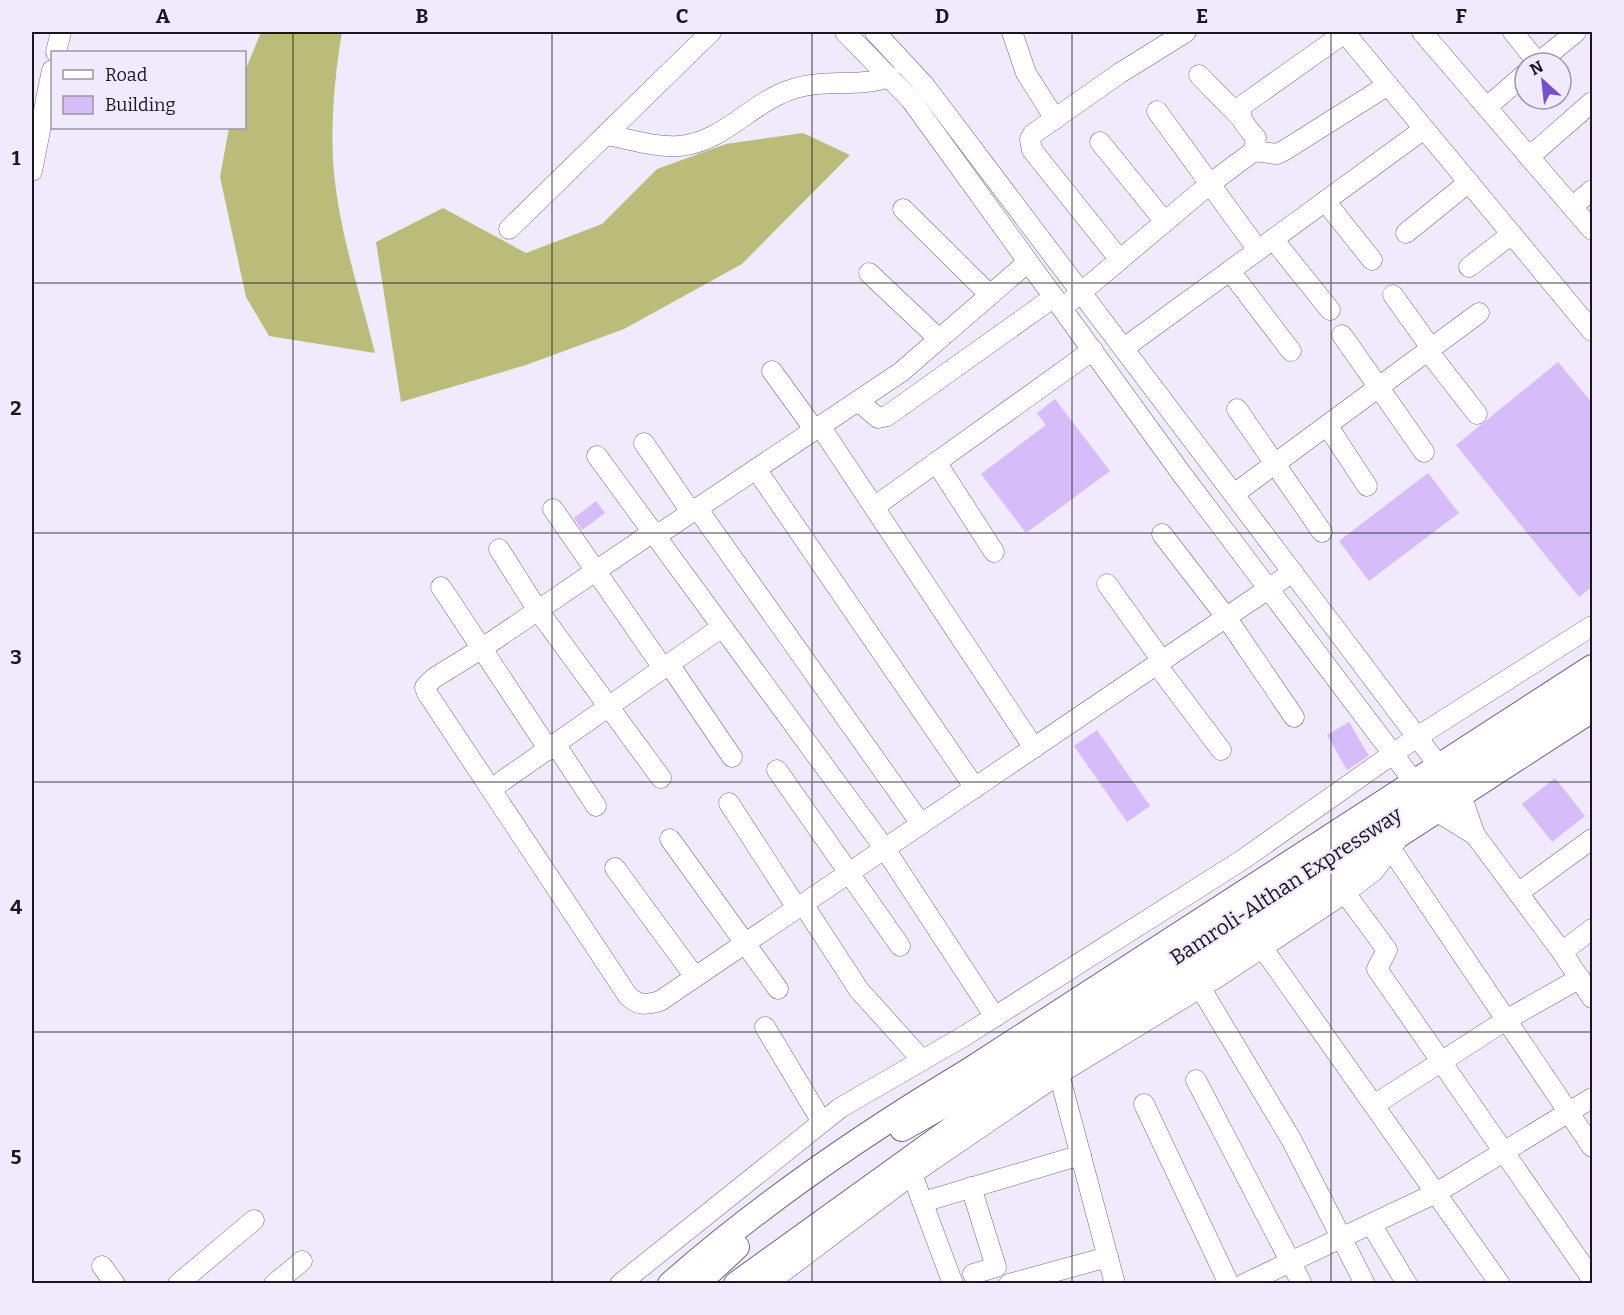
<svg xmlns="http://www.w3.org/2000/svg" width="1624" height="1315" font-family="Bitter,serif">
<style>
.forest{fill:#babc7a}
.building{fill:#d6bcf8}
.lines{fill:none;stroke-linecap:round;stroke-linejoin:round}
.minor-casing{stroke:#726881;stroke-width:21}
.major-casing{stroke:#726881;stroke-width:26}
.minor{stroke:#fff;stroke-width:20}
.major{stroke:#fff;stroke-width:24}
.grid{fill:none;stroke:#1a1620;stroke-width:1.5;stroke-opacity:0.55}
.labels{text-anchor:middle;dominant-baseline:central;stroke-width:4.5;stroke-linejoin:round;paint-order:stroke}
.street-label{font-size:21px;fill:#1a1620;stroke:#f1eafc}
.neatline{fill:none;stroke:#1a1620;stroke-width:2}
.grid-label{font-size:20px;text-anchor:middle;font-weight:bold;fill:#1a1620}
</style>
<rect width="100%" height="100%" fill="#f1eafc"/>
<g class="forest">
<path d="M261,32H342C335,73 331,118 333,160C337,225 359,290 375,353L269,336L246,297L220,177L229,128H244L245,71Z"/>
<path d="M803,133L850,155L742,264L624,329L526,365L401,402L376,242L443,208L526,253L602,224L657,169L726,144Z"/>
</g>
<g class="building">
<path d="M1558,362L1593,404V586L1579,597L1456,445Z"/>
<path d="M1055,399L1110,471L1026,533L981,474L1046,425L1037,413Z"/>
<path d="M1428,473L1459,513L1369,581L1339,541Z"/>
<path d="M596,501L605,513L582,530L574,518Z"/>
<path d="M1349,722L1369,756L1347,770L1327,735Z"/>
<path d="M1097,730L1150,806L1127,822L1074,746Z"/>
<path d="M1555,778L1585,816L1552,842L1522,804Z"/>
</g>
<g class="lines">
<g class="minor-casing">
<g id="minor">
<path d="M845,32L911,100L1181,473L1436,811L1475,835"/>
<path d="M875,32L925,86L1461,795L1475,835L1562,952L1592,998"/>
<path d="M1012,32L1026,73L1055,119"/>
<path d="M1344,32L1592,331"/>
<path d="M1422,32L1592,230"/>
<path d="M1513,32L1538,63"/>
<path d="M56,52L61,32"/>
<path d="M1538,63L1576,32"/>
<path d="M1199,75L1241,118"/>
<path d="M1487,107L1525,74"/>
<path d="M1157,111L1258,250"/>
<path d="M606,135C629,139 656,148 679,146C722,143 751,103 790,90C822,78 858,88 890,77"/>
<path d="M1100,142L1165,222"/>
<path d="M1254,151L1277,154L1285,150L1388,85"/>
<path d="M1529,157L1592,102"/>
<path d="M32,171L52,70"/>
<path d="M1325,201L1372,260"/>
<path d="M1572,207L1592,190"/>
<path d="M903,209L990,295"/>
<path d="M509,229L711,32"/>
<path d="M1406,233L1469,182"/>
<path d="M1273,239L1330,310"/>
<path d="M1120,260L1032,150L1030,139L1033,134L1120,73L1186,32"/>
<path d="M1469,267L1512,234"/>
<path d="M1230,271L1291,351"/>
<path d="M869,273L939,339"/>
<path d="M1393,295L1431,348"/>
<path d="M1072,300L1211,183L1254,151L1256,138C1248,128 1236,118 1243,105L1346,32"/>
<path d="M1342,335L1424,452"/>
<path d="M1124,348L1424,129"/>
<path d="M1428,351L1477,414"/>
<path d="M772,371L814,429"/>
<path d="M858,401L878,418L887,416L1054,297"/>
<path d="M1237,409L1322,532"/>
<path d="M1327,425L1367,486"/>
<path d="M820,426L1034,748"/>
<path d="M644,443L691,512"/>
<path d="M597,456L885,849L995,1017"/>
<path d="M936,462L994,552"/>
<path d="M756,469L975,788"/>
<path d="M1234,494L1479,313"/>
<path d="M874,507L1093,350"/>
<path d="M697,508L921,824"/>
<path d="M553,509L663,668"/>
<path d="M653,532L481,649L434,678L425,687L427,693L628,996C639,1006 646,1005 660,1001L1293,572"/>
<path d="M1162,534L1226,617L1294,717"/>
<path d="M656,536L901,372L1028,262"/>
<path d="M499,549L537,609L661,778"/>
<path d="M1107,584L1162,661"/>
<path d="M441,587L549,750"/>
<path d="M669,664L732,757"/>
<path d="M1157,665L1221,750"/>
<path d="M556,745L596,806"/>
<path d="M777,770L900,946"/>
<path d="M491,789L722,627"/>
<path d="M729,803L797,908"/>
<path d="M670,839L778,989"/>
<path d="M1391,849L1592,1147"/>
<path d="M615,868L695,977"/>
<path d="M1345,893L1387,950L1377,969L1592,1279"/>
<path d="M1518,893L1592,839"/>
<path d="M803,904L859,990L922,1060"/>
<path d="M1262,947L1500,1284"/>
<path d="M1562,952L1592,929"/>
<path d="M1200,987L1291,1139L1365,1284"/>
<path d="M765,1027L822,1122"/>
<path d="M1059,1074L1115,1284"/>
<path d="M1196,1080L1302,1284"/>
<path d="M1144,1104L1229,1284"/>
<path d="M1374,1105L1506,1020L1580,978"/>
<path d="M912,1174L953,1284"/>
<path d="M971,1187L996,1267L973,1274"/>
<path d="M923,1202L1081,1155"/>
<path d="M1371,1224L1407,1284"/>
<path d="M102,1266L115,1284"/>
<path d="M178,1284L254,1220"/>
<path d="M274,1284L302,1261"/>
<path d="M620,1284L840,1108L966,1035L1242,860L1417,737L1592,626"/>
<path d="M767,1284L918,1170L1059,1074L1218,977L1345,893L1374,871L1397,840"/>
<path d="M1009,1284L1108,1257"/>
<path d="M1244,1284L1436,1193L1592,1098"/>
</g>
</g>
<g class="major-casing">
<g id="major">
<path d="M902,1129L980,1085L1592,688"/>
<path d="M670,1284C762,1203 863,1134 968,1071L1592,667"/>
<path d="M697,1284L737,1247"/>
<path d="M736,1284L997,1096L1592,710"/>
</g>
</g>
<use href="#minor" class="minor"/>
<use href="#major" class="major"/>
</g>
<path class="grid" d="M293,32V1284M552,32V1284M812,32V1284M1072,32V1284M1331,32V1284M32,283H1592M32,533H1592M32,782H1592M32,1032H1592"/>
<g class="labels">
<g class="street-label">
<text transform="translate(1286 886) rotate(-33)">Bamroli-Althan Expressway</text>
</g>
</g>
<rect width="1624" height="1315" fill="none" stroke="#f1eafc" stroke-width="66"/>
<rect x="51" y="51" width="195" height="78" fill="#f1eafc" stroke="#9b95a4" stroke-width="1.5"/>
<rect x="63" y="70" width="30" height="9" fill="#ffffff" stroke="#9b95a4" stroke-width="1.5"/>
<text x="105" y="81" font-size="18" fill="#1a1620">Road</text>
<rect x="63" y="96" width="30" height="18" fill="#d6bcf8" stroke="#9b95a4" stroke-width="1.5"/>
<text x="105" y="111" font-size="18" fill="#1a1620">Building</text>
<g transform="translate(1543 81) rotate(333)"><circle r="28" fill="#f1eafc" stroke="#9b95a4" stroke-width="1.5"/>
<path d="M0-4.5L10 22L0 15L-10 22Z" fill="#7451ca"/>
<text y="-9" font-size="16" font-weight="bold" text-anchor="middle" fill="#1a1620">N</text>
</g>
<rect x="33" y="33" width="1558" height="1249" class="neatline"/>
<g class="grid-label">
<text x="163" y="23">A</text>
<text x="422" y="23">B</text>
<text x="682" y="23">C</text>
<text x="942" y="23">D</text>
<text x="1202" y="23">E</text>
<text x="1461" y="23">F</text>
<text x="16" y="165">1</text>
<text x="16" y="415">2</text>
<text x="16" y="664">3</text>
<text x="16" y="914">4</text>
<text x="16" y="1164">5</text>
</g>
</svg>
